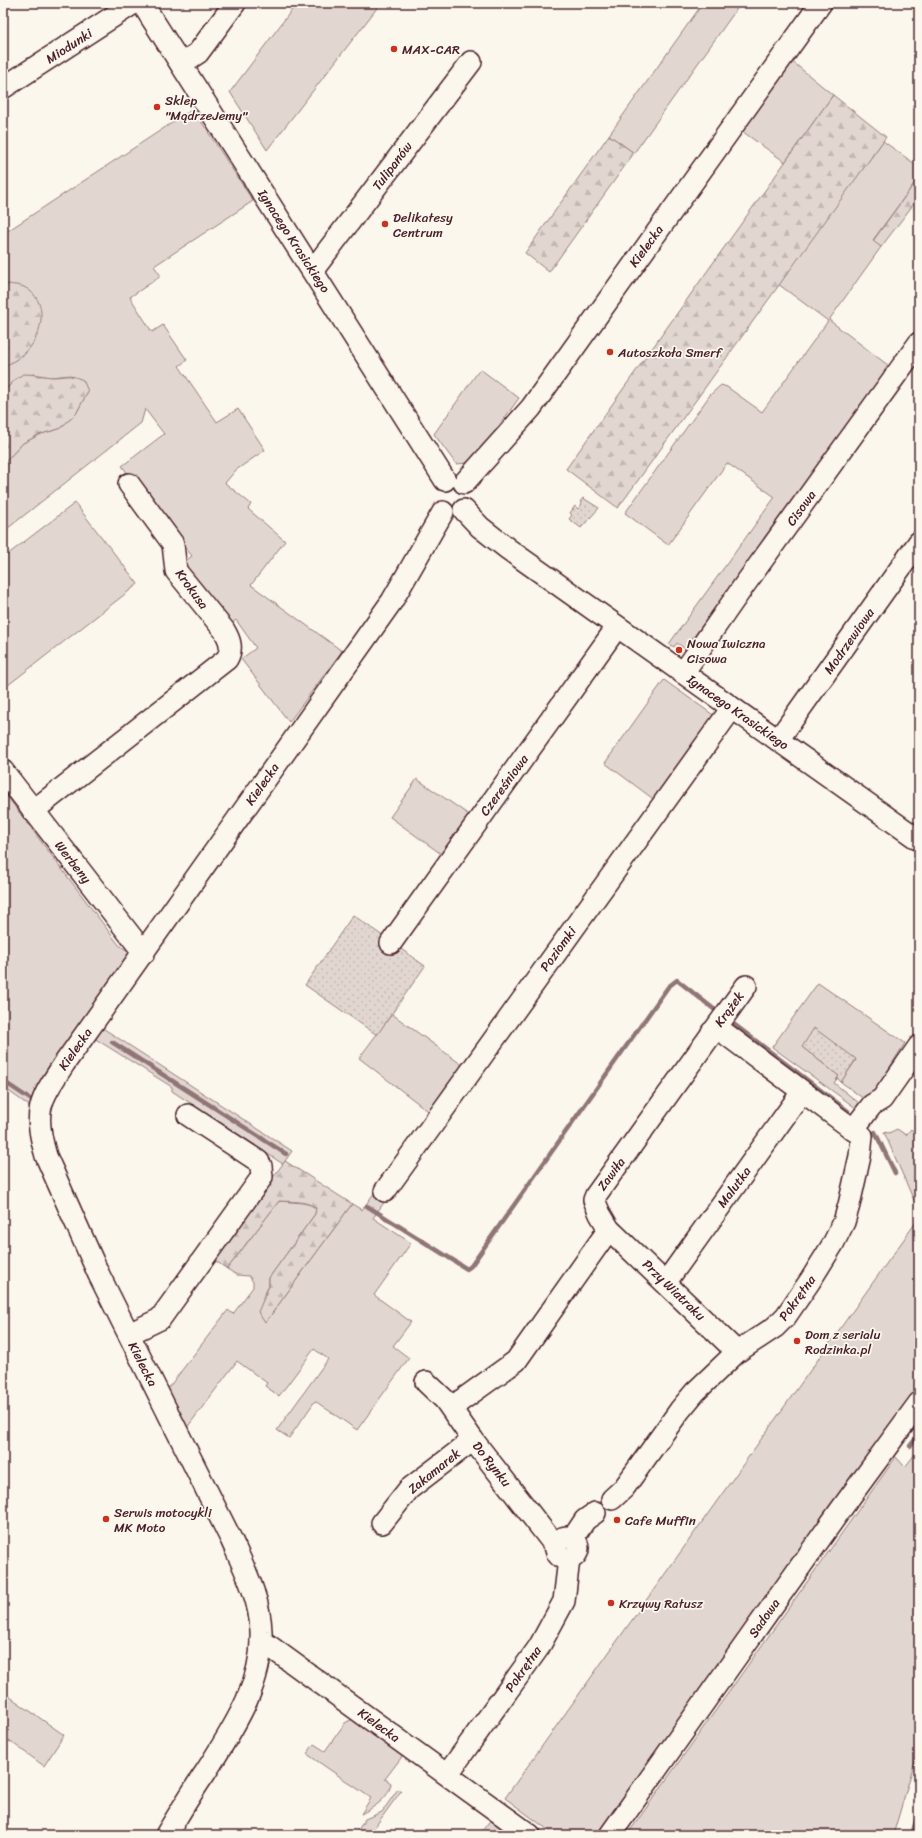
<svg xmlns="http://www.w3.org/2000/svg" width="922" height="1838" font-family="Sriracha,sans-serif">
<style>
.grass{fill:#e2d7d0;stroke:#967b7e}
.forest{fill:url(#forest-firs);stroke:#967b7e}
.park{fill:url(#park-dots);stroke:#967b7e}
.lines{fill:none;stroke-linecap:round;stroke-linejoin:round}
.stream{stroke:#907477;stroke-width:4.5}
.minor-casing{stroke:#4a1f2b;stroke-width:24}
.minor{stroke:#fbf7ec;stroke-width:21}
.poi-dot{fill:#c8321e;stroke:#fbf7ec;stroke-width:1.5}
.labels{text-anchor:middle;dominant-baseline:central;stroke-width:3.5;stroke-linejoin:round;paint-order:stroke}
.street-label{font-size:13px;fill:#4a1f2b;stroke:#fbf7ec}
.poi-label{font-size:13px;fill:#4a1f2b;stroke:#fbf7ec;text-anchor:start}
</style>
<defs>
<pattern id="forest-firs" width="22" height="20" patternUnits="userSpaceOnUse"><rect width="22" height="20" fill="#e2d7d0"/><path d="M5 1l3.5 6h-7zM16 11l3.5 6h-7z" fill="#c3b8b3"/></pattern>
<pattern id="park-dots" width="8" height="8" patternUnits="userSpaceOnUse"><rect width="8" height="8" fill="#e2d7d0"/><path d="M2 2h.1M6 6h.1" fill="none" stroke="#c3b8b3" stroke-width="1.8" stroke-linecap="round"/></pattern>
</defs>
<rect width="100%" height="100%" fill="#fbf7ec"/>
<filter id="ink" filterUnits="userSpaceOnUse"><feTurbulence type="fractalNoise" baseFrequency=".025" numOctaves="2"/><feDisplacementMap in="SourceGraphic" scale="8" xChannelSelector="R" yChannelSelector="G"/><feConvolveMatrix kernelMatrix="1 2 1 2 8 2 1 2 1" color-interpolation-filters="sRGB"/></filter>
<g filter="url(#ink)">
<g class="grass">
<path d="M297,3H381L267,150L230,92Z"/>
<path d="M703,3H741L634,153L609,135Z"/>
<path d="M789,59L833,95L785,162L739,129Z"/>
<path d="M193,109L253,201L154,266L161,276L130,297L152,332L163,325L187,360L179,366L217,422L238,409L265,450L236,470L225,483L251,504L248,509L285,541L251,585L342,651L289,722L241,659L256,648L236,620L229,626L180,565L192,556L122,466L164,434L145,409L141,423L3,532V464L23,443L41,434L59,429L76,414L88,391L71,375L51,377L33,374L17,378L3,392V368L26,353L9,284L3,286V234Z"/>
<path d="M883,141L919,167V177L873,240L881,247L829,320L889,366L685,649L677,643L674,647L669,644L775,497L727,463L668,545L625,513L710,395L721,385L727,387L762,412L828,321L778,284Z"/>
<path d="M480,369L519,398L486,444L468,463L456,464L434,434Z"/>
<path d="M75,503L138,584L3,689V558Z"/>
<path d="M664,680L716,717L656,801L605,763Z"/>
<path d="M417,779L472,817L444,856L390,817Z"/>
<path d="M3,791L119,945L128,951L129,957L30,1110L28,1105L3,1087Z"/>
<path d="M818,983L905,1043L868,1102L841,1082L856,1060L802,1047L839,1076L834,1083L864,1107L860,1111L772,1047Z"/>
<path d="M392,1014L465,1067L432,1114L359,1058Z"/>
<path d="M101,1027L292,1151L283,1164L172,1091V1087L94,1038Z"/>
<path d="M915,1128L919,1130V1212L884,1132L889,1133L897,1129L906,1135L911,1129L913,1131Z"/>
<path d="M377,1189L388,1197L373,1218L411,1243L374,1295L411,1322L393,1346L409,1358L357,1430L315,1401L289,1438L277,1430L328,1359L314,1349L279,1396L265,1386L267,1383L237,1361L186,1429L166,1391L228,1310L233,1314L253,1287V1282L249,1276L237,1275L227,1269L279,1201L303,1203L311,1205L316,1209L315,1214L269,1278V1286L263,1297L265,1323L352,1204L362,1210Z"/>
<path d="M919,1218V1386L598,1835H555L505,1798Z"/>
<path d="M919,1449V1747L893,1835H627L896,1457L905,1467Z"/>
<path d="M3,1692L64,1735L44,1766L3,1736Z"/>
<path d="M354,1718L404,1754L385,1779L391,1783C389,1799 374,1807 361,1814L371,1798L307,1754L314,1744L325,1751L345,1723Z"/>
<path d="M398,1789L401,1791L369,1835H355L365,1819L382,1812Z"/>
<path d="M492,1818L516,1835H479Z"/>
</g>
<g class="forest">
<path d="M833,95L886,137L618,508L566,469Z"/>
<path d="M609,135L634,153L549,272L525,253Z"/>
<path d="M919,177V197L881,247L873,241Z"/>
<path d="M9,284C13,285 20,285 24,287C50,300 43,335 26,352C20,358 10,363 3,368V286Z"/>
<path d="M23,374C33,374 42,376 52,377C68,377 67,373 83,380L88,391L76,414L59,429L41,434L23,443L3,464V392L17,378Z"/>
<path d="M285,1161L352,1204L265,1323L258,1312L269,1286V1278L315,1214L316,1208C306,1200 291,1202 279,1201L227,1269L213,1259Z"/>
</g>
<g class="park">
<path d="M583,498L599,508L581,528L569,519L572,515L570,513L575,506L578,509L582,504L580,502Z"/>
<path d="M353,915L425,966L377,1035L305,985Z"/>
<path d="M814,1028L856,1059L841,1082L837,1078L839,1076L802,1047Z"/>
</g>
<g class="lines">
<g class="stream">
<path d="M731,1022L848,1111"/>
<path d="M112,1042L286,1154"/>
<path d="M3,1081L30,1099"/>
<path d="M875,1132L895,1173"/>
<path d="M367,1206L467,1269L471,1266L668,987L677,980L715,1010"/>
<path d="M910,1446L919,1435"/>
<path d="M912,1835L919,1811"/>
</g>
<g class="minor-casing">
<g id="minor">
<path d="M142,3L445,480"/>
<path d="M181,64L198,53L235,3"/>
<path d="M3,88L134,3"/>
<path d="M313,270L471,62"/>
<path d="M464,483L531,408L821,3"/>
<path d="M464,510L480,527L508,549L919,840"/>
<path d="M683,673L743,587L919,343"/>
<path d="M778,740L919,542"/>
<path d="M3,771L144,953"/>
<path d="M33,811L227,659C233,648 230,640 224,630L176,571L173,544L129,484"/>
<path d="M391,943L617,627"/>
<path d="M853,1130L872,1105L882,1099L919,1046"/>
<path d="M385,1191L732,708"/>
<path d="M666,1282L802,1092"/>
<path d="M129,1334L160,1319L262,1177L261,1166L258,1161L188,1115"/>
<path d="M737,1352L609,1229L600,1214L594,1200L596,1195L746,986"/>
<path d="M426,1382L445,1400L473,1440L556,1547"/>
<path d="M455,1414V1408L459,1402L516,1361L609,1229"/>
<path d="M612,1499L624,1488L680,1410L695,1392L737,1352L775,1327L786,1316L810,1281L833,1244L844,1222L849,1205L860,1156L862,1136L723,1032H712"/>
<path d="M382,1523L409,1489L473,1440"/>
<circle cx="567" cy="1548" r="11"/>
<path d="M573,1538L585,1520L595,1513"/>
<path d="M261,1640L530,1835"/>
<path d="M452,1768L539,1647L564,1601L569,1559"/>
<path d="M166,1835C179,1814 191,1793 205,1773C232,1730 264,1684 261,1631C260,1598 244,1568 231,1539L99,1275L46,1156C33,1111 39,1102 64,1064L392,601L443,512"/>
<path d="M610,1835L839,1512L919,1403"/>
</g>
</g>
<use href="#minor" class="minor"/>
</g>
</g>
<g class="poi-dot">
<circle cx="394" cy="49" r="4"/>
<circle cx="157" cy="107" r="4"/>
<circle cx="385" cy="224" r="4"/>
<circle cx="610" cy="352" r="4"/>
<circle cx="679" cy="650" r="4"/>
<circle cx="797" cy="1341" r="4"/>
<circle cx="106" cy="1519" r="4"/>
<circle cx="617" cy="1520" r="4"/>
<circle cx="611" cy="1603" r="4"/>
</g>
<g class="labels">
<g class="street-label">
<text transform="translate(69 46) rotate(-33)">Miodunki</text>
<text transform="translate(392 166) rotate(-53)">Tulipanów</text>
<text transform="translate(294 241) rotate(57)">Ignacego Krasickiego</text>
<text transform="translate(646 246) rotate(-54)">Kielecka</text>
<text transform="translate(801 508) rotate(-54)">Cisowa</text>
<text transform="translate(192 589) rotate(54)">Krokusa</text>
<text transform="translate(849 641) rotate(-55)">Modrzewiowa</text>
<text transform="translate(738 712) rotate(35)">Ignacego Krasickiego</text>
<text transform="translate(262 784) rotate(-55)">Kielecka</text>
<text transform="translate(504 785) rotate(-54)">Czereśniowa</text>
<text transform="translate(73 862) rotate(52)">Werbeny</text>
<text transform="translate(558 949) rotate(-54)">Poziomki</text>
<text transform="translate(729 1009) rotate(-54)">Krążek</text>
<text transform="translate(75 1049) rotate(-55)">Kielecka</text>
<text transform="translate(611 1174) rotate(-54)">Zawiła</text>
<text transform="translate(734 1187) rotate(-54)">Malutka</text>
<text transform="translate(674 1290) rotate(44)">Przy Wiatraku</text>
<text transform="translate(797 1298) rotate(-54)">Pokrętna</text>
<text transform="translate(143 1364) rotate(63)">Kielecka</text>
<text transform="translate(492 1464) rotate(52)">Do Rynku</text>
<text transform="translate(434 1471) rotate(-39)">Zakamarek</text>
<text transform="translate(764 1618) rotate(-55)">Sadowa</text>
<text transform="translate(523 1669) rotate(-55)">Pokrętna</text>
<text transform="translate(379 1725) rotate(36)">Kielecka</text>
</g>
<g class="poi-label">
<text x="402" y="49">MAX-CAR</text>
<text x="165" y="100">Sklep<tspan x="165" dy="15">"MądrzeJemy"</tspan></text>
<text x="393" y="217">Delikatesy<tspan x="393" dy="15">Centrum</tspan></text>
<text x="618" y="352">Autoszkoła Smerf</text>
<text x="687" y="643">Nowa Iwiczna<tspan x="687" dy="15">Cisowa</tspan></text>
<text x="805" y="1334">Dom z serialu<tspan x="805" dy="15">Rodzinka.pl</tspan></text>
<text x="114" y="1512">Serwis motocykli<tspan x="114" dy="15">MK Moto</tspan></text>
<text x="625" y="1520">Cafe Muffin</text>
<text x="619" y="1603">Krzywy Ratusz</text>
</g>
</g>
<rect width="922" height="1838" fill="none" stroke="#fbf7ec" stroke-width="16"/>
<rect x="8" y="8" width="906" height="1822" fill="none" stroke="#4a1f2b" stroke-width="1.5" filter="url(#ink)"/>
</svg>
